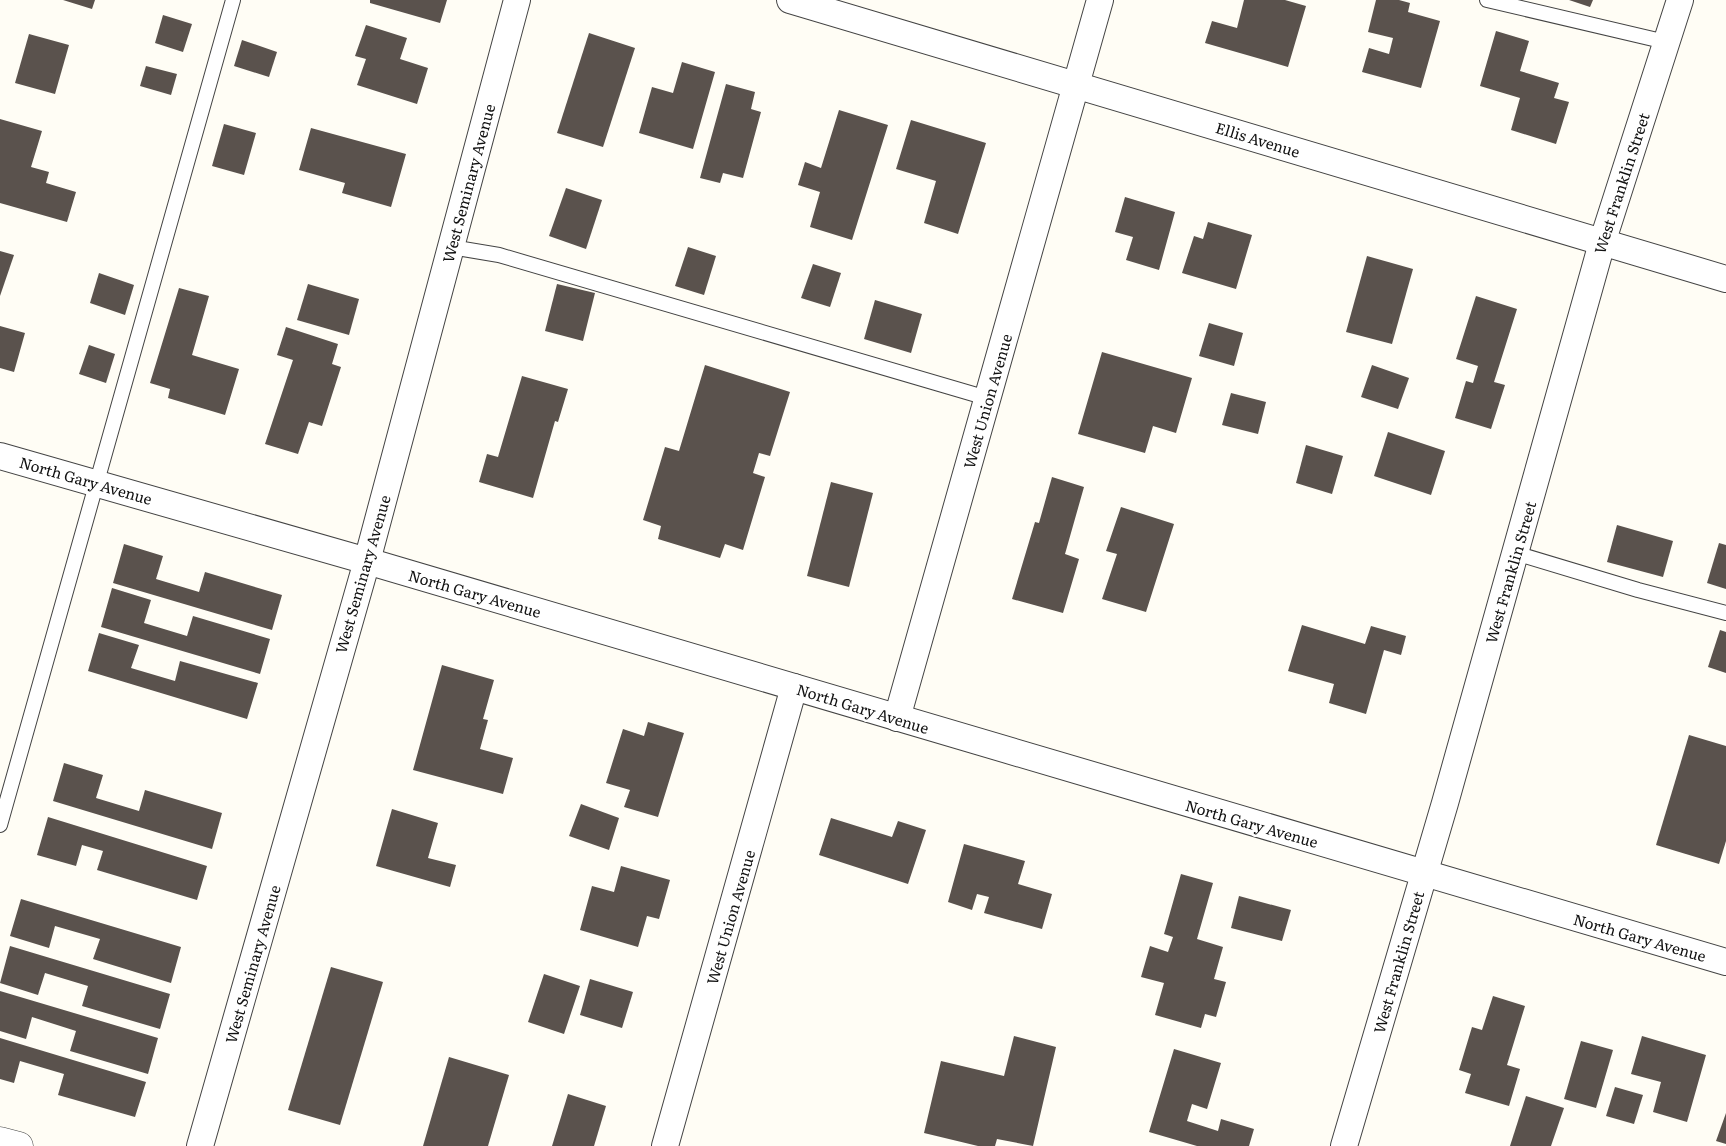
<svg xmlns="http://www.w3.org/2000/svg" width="1726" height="1146" font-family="Literata,serif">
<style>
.building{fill:#5a524d}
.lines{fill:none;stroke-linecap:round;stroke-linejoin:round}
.service-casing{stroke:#444;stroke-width:16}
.minor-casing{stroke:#444;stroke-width:28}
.tertiary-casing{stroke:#444;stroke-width:29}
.service{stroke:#fff;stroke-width:14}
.minor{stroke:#fff;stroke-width:26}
.tertiary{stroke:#fff;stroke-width:28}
.labels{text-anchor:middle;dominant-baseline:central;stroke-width:5;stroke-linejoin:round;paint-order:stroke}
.street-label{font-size:15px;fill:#111;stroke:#fff}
</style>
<rect width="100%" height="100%" fill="#fffdf5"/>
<g class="building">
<path d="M63,0H95L92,9Z"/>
<path d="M370,0H447L440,23L370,3Z"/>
<path d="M1244,0H1285L1306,6L1288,67L1205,43L1212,21L1237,28Z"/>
<path d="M1376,0H1399L1410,3L1408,12L1440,21L1421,88L1362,72L1369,48L1389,54L1393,38L1368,32Z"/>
<path d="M1569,0H1593L1590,7Z"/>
<path d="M163,15L192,24L183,52L155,43Z"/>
<path d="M366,25L407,38L400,59L428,68L417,104L357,85L366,59L355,56Z"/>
<path d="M1496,31L1529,41L1520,71L1559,83L1554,98L1569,102L1556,144L1511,130L1520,98L1480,86Z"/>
<path d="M589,33L635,48L603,147L557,133Z"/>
<path d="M29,34L69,45L55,94L15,83Z"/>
<path d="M242,40L277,52L269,77L234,66Z"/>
<path d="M682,62L715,72L693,149L639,133L652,87L673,93Z"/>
<path d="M146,66L177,74L171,95L140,86Z"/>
<path d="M726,84L755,92L751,109L761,112L743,178L723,173L720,183L700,178Z"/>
<path d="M839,110L888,125L852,240L810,227L820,192L798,185L805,162L821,168Z"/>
<path d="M0,119L42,131L31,167L49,172L46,183L76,192L67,222L0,203Z"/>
<path d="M911,120L986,143L958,234L924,223L936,181L896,169Z"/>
<path d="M224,124L256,133L244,175L212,166Z"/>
<path d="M311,128L406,154L391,207L342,193L345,183L299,170Z"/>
<path d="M566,188L602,200L586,249L549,236Z"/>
<path d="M1125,197L1175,212L1159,270L1126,260L1133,237L1115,232Z"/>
<path d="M1208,222L1252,235L1236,289L1182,273L1194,236L1203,239Z"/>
<path d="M688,247L716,256L704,295L675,286Z"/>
<path d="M0,251L14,255L0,296Z"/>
<path d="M1367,256L1413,269L1392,344L1346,332Z"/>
<path d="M813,264L841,273L830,307L801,298Z"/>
<path d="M99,273L134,285L125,315L90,303Z"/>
<path d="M308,284L359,299L349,335L297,320Z"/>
<path d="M557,284L595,293L583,341L545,331Z"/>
<path d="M179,288L209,296L192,355L239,369L225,415L168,398L170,389L150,383Z"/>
<path d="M1476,296L1517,309L1494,382L1505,385L1491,429L1455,418L1466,381L1473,383L1478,366L1456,359Z"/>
<path d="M875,300L922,314L911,353L864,339Z"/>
<path d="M1209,323L1243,333L1234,366L1199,356Z"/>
<path d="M0,326L25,333L14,372L0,368Z"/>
<path d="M286,327L338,344L332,364L341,367L322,426L309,422L298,454L265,444L293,360L277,355Z"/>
<path d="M89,345L115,354L106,383L79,374Z"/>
<path d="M1102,352L1192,378L1176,433L1153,426L1145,453L1078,434Z"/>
<path d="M705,365L790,392L770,456L759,453L753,473L765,477L743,550L725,544L720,558L658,539L661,526L643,520L665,447L679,451Z"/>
<path d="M1372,365L1409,378L1398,409L1361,397Z"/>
<path d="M522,376L568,389L558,422L555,421L533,498L479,482L487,454L498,457Z"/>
<path d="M1231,393L1266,402L1258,434L1222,425Z"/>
<path d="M1388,432L1445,451L1431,495L1374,476Z"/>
<path d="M1306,445L1343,456L1332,494L1296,483Z"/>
<path d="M1052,477L1084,487L1065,554L1079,559L1063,613L1012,599L1035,522L1039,523Z"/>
<path d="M831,482L873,493L849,587L807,576Z"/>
<path d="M1121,507L1174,524L1146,612L1102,599L1117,554L1106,551Z"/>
<path d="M1617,525L1673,541L1663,577L1607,562Z"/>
<path d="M1719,543L1726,545V589L1707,583Z"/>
<path d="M124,544L163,556L156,579L199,592L205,572L282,595L272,630L113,583Z"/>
<path d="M112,588L151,600L144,623L187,636L193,616L270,639L260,674L101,627Z"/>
<path d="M1302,625L1365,644L1371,626L1406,636L1401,655L1384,650L1366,714L1329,703L1334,684L1288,671Z"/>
<path d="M1720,630L1726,632V673L1708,667Z"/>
<path d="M99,633L139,645L131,668L175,681L180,661L258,683L247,719L88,671Z"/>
<path d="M442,665L494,680L483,719L488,720L480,749L513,758L503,794L413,770Z"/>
<path d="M648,722L684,733L658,817L624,807L630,790L606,783L623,729L644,736Z"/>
<path d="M1689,735L1726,746V841L1719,864L1656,845Z"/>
<path d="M64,763L103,775L96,798L139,811L145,790L222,813L212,849L53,801Z"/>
<path d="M581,804L619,818L609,850L569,836Z"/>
<path d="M392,809L438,823L428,858L456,865L450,887L376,866Z"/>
<path d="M48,817L207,866L197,900L97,870L103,851L82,845L76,866L37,855Z"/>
<path d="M831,818L892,837L898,821L926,830L908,884L819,855Z"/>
<path d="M964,844L1025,861L1018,884L1052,894L1042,929L984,913L989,897L977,894L972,910L948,902Z"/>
<path d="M621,866L670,880L659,919L647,916L638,947L580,930L592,886L614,892Z"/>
<path d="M1181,874L1213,883L1197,939L1223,947L1214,979L1226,982L1216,1017L1205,1014L1201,1028L1155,1015L1164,983L1141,977L1150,946L1168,952L1173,937L1164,934Z"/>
<path d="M1239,896L1291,910L1282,941L1231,928Z"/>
<path d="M21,899L181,947L171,983L93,959L100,939L55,926L49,948L10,936Z"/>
<path d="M10,946L170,994L160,1029L82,1006L88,986L45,973L38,995L0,983Z"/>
<path d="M331,967L383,982L340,1125L288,1110Z"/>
<path d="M544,974L580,986L564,1034L528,1022Z"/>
<path d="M590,979L633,992L622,1028L580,1015Z"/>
<path d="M0,991L158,1038L148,1074L70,1051L76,1031L32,1017L26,1039L0,1031Z"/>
<path d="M1493,996L1525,1006L1507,1065L1520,1069L1509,1106L1465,1093L1471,1074L1459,1070L1472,1027L1482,1030Z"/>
<path d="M1014,1036L1056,1047L1033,1146L997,1139L995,1146H978L924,1133L941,1061L1004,1076Z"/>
<path d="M1642,1036L1706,1055L1687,1122L1653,1112L1661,1082L1631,1074Z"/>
<path d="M0,1038L146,1082L135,1117L58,1095L64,1074L20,1061L14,1083L0,1079Z"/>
<path d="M1581,1041L1613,1050L1596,1108L1564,1099Z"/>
<path d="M1174,1049L1221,1063L1207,1109L1192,1104L1187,1121L1218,1131L1221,1119L1254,1129L1249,1146H1197L1149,1132Z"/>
<path d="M449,1057L509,1075L488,1146H423Z"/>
<path d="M1615,1087L1643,1095L1634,1124L1606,1116Z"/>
<path d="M568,1094L606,1106L594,1146H552Z"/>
<path d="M1526,1096L1564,1108L1551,1146H1510Z"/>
<path d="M1726,1113V1144L1716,1141Z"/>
</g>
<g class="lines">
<g class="service-casing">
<g id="service">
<path d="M1487,0L1666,42"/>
<path d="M451,247L499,255L987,398"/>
<path d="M1515,553L1638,590L1726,613"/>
<path d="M0,825L233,0"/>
</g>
</g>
<g class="minor-casing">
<g id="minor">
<path d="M790,0L1726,279"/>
<path d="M0,456L367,561L1726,962"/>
<path d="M897,718L1100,0"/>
<path d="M200,1146L367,561L517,0"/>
<path d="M665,1146L794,687"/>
<path d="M1344,1146L1445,803L1602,243L1680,0"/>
</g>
</g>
<g class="tertiary-casing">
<path id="tertiary" d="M0,1141L19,1146"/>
</g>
<use href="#service" class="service"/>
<use href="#minor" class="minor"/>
<use href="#tertiary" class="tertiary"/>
</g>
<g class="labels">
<g class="street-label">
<text transform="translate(1258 139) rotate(17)">Ellis Avenue</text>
<text transform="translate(468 183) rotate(-75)">West Seminary Avenue</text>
<text transform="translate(1621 183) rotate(-72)">West Franklin Street</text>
<text transform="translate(987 401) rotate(-74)">West Union Avenue</text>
<text transform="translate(86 480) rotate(16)">North Gary Avenue</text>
<text transform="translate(1510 572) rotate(-74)">West Franklin Street</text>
<text transform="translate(362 574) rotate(-74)">West Seminary Avenue</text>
<text transform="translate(475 593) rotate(16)">North Gary Avenue</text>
<text transform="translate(863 708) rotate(17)">North Gary Avenue</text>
<text transform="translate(1252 823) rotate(16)">North Gary Avenue</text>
<text transform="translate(730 917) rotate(-74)">West Union Avenue</text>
<text transform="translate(1640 937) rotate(16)">North Gary Avenue</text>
<text transform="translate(1398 962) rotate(-74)">West Franklin Street</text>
<text transform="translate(252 964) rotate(-74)">West Seminary Avenue</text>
</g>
</g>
</svg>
